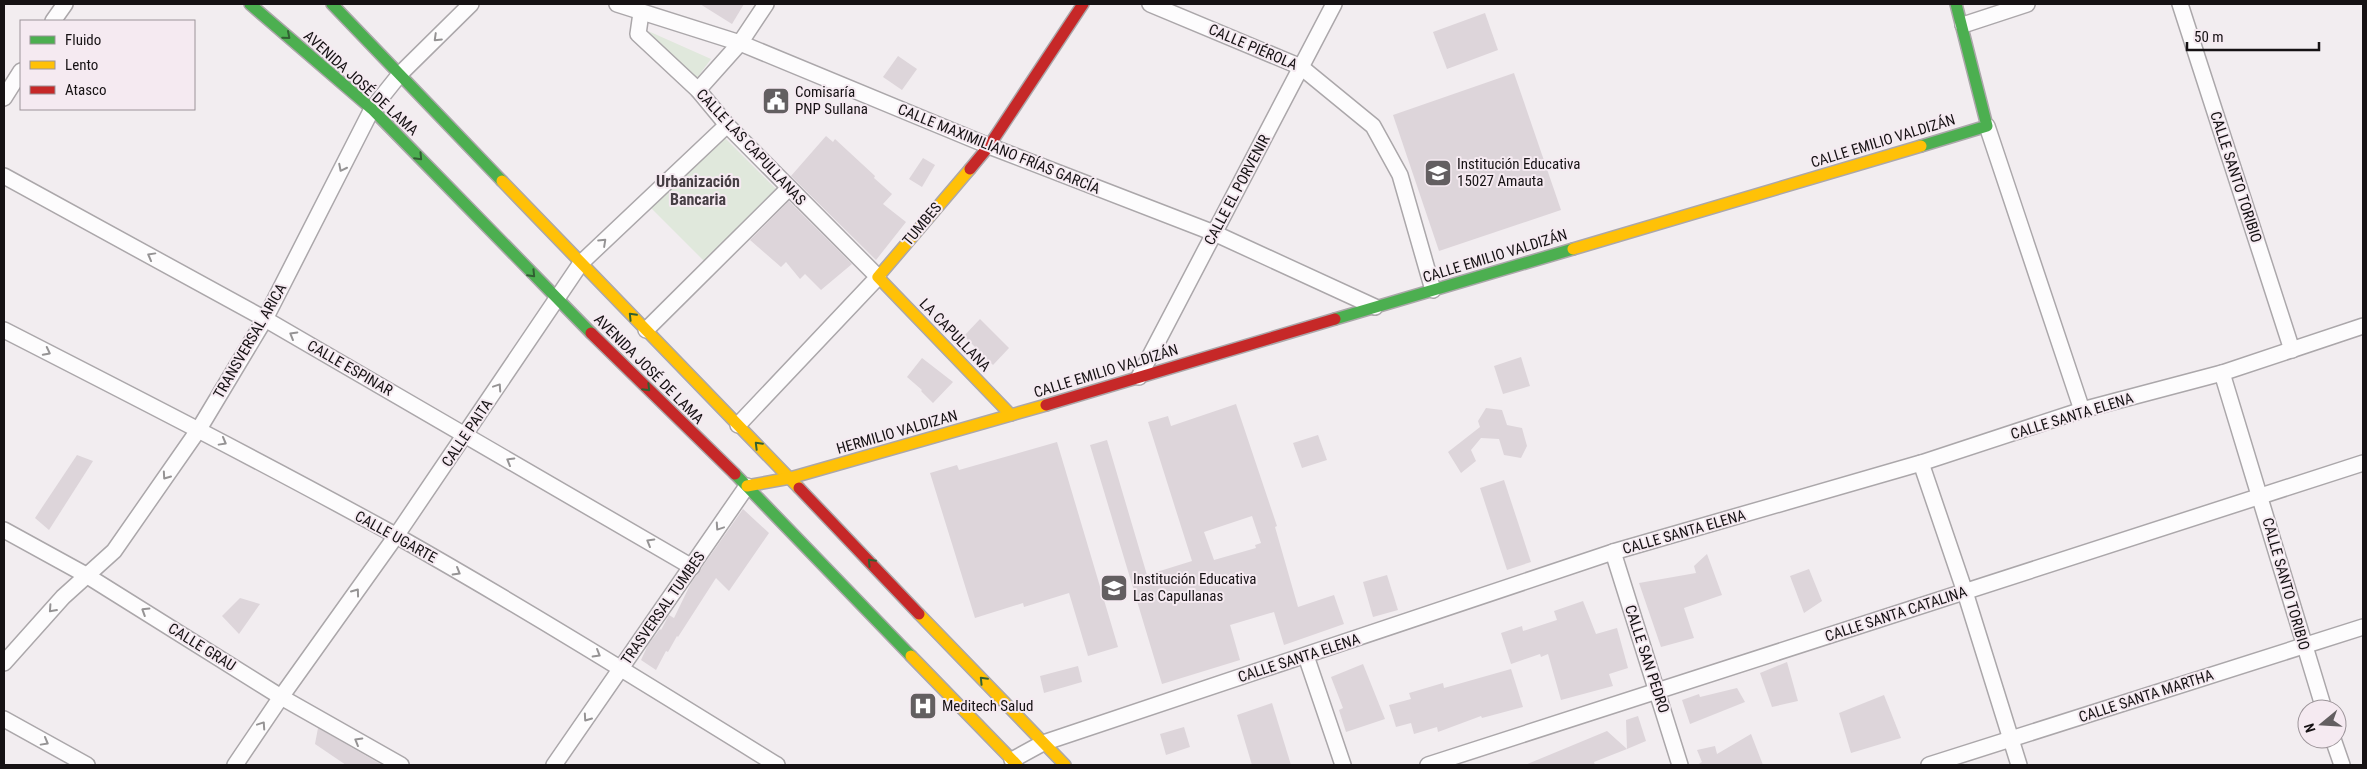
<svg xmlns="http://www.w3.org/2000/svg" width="2367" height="769" font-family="'Roboto Condensed',sans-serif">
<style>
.green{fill:#e0e8dc}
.building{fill:#ddd5da;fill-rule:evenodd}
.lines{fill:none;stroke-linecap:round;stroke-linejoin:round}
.street-casing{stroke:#aba7aa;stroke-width:18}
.fast-casing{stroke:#aba7aa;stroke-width:14}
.slow-casing{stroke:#aba7aa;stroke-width:14}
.jam-casing{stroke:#aba7aa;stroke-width:14}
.street{stroke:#fdfcfd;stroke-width:15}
.fast{stroke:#4caf50;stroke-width:11}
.slow{stroke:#ffc107;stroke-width:11}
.jam{stroke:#c62828;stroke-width:11}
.oneway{stroke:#316032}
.oneway2{stroke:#959394}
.labels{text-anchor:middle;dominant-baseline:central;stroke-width:4;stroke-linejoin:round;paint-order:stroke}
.street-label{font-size:15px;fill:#161214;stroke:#f5eaf1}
.poi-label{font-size:15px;fill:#161214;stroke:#f5eaf1;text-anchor:start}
.neighbourhood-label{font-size:16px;font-weight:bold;fill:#473f45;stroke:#f5eaf1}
</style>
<rect width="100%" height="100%" fill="#f2edf0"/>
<g class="green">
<path d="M648,31L711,59L694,82Z"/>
<path d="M722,135L780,193L708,265L650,207Z"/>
</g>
<g class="building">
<path d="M700,4H744L732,24Z"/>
<path d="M1485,13L1498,50L1447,69L1433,32Z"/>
<path d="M898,56L917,69L902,90L883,77Z"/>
<path d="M1514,73L1561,210L1439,251L1393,115Z"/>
<path d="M826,136L833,142L835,139L875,176L874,178L892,194L883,204L906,222L876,260L791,176Z"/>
<path d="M923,158L935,165L922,187L909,179Z"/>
<path d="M789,201L852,264L821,290L805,274L800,279L786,262L781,267L750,240Z"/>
<path d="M980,319L1009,348L993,365L964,336Z"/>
<path d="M1521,357L1530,386L1503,394L1494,366Z"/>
<path d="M922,358L953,382L933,403L921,391L922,390L907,377Z"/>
<path d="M1236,404L1277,526L1275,527L1298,607L1334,595L1344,624L1284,645L1274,612L1230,625L1240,660L1162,684L1090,445L1107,440L1147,575L1192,561L1148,422L1168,416L1171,426ZM1252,516L1261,543L1255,545L1256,548L1214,560L1204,532Z"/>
<path d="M1486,408L1502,410L1507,425L1522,428L1527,446L1521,458L1504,455L1499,439L1481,438L1471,450L1476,461L1461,473L1448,452L1480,427L1478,421Z"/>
<path d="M1318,435L1327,460L1302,468L1293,443Z"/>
<path d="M1057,442L1118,647L1088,656L1069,593L1024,607L1023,603L975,618L930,473L957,465L959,470Z"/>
<path d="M77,455L93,461L49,530L35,518Z"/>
<path d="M1504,480L1531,562L1507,570L1480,488Z"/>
<path d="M743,509L769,533L729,591L716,578L678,637L677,636L668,652L666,651L656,670L641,660L648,645L660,629L661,630L669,615L674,618L691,583Z"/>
<path d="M1707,554L1722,595L1684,608L1694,638L1661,647L1639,583L1696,573L1694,566Z"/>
<path d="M1809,569L1822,601L1804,613L1790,576Z"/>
<path d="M1387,575L1398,610L1373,617L1363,582Z"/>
<path d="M240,598L260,604L239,634L222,616Z"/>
<path d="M1583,601L1596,634L1617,628L1628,668L1609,674L1613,686L1561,700L1548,654L1541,657L1540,654L1511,664L1501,633L1522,626L1523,631L1557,620L1554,611Z"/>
<path d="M1787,662L1798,701L1772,707L1760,673Z"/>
<path d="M1363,664L1385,719L1346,732L1339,710L1343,708L1331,677Z"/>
<path d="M1078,666L1082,682L1044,693L1040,676Z"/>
<path d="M1511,669L1523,707L1482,718L1481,716L1438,732L1437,727L1414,734L1411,723L1396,727L1389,705L1411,699L1409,693L1443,683L1444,688Z"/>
<path d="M1737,688L1745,702L1690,724L1682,700L1699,694L1700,697Z"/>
<path d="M1884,695L1901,738L1851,753L1839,713Z"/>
<path d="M1272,703L1291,765H1252L1237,715Z"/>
<path d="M1638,716L1646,741L1627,749L1626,720Z"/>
<path d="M1184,727L1190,747L1166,755L1160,734Z"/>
<path d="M318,728L382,765H346L315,744Z"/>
<path d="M1607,731L1627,749L1594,762L1595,765H1525Z"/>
<path d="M1751,734L1763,765H1697L1702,762L1697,750L1715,746L1717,754Z"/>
</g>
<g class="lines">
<g class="street-casing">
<g id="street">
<path d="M617,4L740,43L989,146L1214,233L1375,307"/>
<path d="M1150,4L1301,67L1373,126L1400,175L1433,290"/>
<path d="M2180,4L2292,350"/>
<path d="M641,13L638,34L698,90L727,125L878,277L738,425"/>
<path d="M53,21L65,4"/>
<path d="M1963,25L2027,4"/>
<path d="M698,90L740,43L766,4"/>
<path d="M4,98L21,71"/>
<path d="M1987,126L2082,410"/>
<path d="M4,176L265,319L692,567"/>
<path d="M4,330C135,397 266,464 395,535C524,608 651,687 777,765"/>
<path d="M646,330L789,188"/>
<path d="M2222,373L2324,709"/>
<path d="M1139,377L1334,4"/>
<path d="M1921,463L1965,592L2019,765"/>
<path d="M4,530L86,575L281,697L401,765"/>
<path d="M1613,552L1680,765"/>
<path d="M1306,656L1343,765"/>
<path d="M4,663L63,597L114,551L199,429L265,319L372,109L400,74L471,4"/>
<path d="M4,719L87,765"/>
<path d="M2333,739L2342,765"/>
<path d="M1012,760L1043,743L1613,552L1921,463L2082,410L2222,373L2363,326"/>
<path d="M235,765L281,697L396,536L581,263L727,125"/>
<path d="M554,765L747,486"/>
<path d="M1428,765L2363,463"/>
<path d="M1929,765L2363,627"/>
</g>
</g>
<g class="fast-casing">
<g id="fast">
<path d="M250,4L372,109L591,333"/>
<path d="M332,4L502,181"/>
<path d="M1921,146L1987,126L1956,4"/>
<path d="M1335,319L1573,249"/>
<path d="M735,474L911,656"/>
</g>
</g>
<g class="slow-casing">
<g id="slow">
<path d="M970,169L878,277L1011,415"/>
<path d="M502,181L799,488"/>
<path d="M1573,249L1921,146"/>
<path d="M747,486L790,478L1046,405"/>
<path d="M919,614L1065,765"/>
<path d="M911,656L1017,765"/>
</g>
</g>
<g class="jam-casing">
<g id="jam">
<path d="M970,169L989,146L1083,4"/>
<path d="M591,333L735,474"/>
<path d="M1046,405L1335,319"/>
<path d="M799,488L919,614"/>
</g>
</g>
<use href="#street" class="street"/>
<use href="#fast" class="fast"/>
<use href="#slow" class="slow"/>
<use href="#jam" class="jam"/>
</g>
<defs><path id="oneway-chevron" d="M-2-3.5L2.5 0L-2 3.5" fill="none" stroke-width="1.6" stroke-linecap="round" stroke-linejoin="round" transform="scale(1.25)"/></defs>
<g class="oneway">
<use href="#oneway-chevron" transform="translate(287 36) rotate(41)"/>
<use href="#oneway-chevron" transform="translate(419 157) rotate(46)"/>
<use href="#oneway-chevron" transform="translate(532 274) rotate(46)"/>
<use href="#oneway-chevron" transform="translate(632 316) rotate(-134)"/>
<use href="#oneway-chevron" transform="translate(647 388) rotate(45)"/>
<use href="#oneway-chevron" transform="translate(758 445) rotate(-135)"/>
<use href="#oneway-chevron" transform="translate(871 562) rotate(-134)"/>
<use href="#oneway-chevron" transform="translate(983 680) rotate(-134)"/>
</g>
<g class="oneway2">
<use href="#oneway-chevron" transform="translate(437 38) rotate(136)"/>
<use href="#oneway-chevron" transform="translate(342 168) rotate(117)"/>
<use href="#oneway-chevron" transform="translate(603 242) rotate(-43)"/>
<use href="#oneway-chevron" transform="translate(151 256) rotate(-151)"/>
<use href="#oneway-chevron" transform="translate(293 335) rotate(-150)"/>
<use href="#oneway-chevron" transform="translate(47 352) rotate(27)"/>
<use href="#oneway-chevron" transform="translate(498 387) rotate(-56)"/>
<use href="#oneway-chevron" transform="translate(223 442) rotate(29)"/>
<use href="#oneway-chevron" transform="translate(510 461) rotate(-150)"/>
<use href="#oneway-chevron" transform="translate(166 476) rotate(125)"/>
<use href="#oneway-chevron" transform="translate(719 527) rotate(124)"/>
<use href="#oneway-chevron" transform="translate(650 542) rotate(-150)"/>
<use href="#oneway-chevron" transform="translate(457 572) rotate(30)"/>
<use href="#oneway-chevron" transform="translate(356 592) rotate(-54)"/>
<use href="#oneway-chevron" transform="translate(52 609) rotate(132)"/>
<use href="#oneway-chevron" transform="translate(145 611) rotate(-148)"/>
<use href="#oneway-chevron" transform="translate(597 654) rotate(30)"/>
<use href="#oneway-chevron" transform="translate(587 718) rotate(125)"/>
<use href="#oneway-chevron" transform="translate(262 725) rotate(-56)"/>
<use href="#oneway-chevron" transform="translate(358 741) rotate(-150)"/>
<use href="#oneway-chevron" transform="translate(45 742) rotate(29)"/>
</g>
<defs>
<g id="civic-square" transform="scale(1.4375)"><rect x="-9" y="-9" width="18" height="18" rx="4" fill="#635f61" stroke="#f5eaf1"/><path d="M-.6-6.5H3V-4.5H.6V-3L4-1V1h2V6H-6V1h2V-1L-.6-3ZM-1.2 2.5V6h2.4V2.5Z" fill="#fff"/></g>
<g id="school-square" transform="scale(1.4375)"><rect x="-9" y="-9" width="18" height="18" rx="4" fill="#635f61" stroke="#f5eaf1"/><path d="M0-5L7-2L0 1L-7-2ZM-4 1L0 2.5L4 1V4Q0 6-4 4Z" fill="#fff"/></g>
<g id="hospital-square" transform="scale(1.4375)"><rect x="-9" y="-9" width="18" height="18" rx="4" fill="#635f61" stroke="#f5eaf1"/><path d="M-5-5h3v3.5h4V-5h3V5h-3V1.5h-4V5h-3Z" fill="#fff"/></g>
</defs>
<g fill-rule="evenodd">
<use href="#civic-square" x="776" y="101"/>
<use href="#school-square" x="1438" y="173"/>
<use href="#school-square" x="1114" y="588"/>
<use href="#hospital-square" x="923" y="706"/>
</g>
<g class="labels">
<g class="street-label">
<text transform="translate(1253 47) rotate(23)">CALLE PIÉROLA</text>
<text transform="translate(361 83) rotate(42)">AVENIDA JOSÉ DE LAMA</text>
<text transform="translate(1883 141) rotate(-17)">CALLE EMILIO VALDIZÁN</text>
<text transform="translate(751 147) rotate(47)">CALLE LAS CAPULLANAS</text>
<text transform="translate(999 149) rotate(22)">CALLE MAXIMILIANO FRÍAS GARCÍA</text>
<text transform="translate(2236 177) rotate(72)">CALLE SANTO TORIBIO</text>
<text transform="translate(1237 190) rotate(-62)">CALLE EL PORVENIR</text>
<text transform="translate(922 224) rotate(-50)">TUMBES</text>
<text transform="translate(1495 256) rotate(-17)">CALLE EMILIO VALDIZÁN</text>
<text transform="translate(955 335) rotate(46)">LA CAPULLANA</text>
<text transform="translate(250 341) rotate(-60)">TRANSVERSAL ARICA</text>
<text transform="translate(350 368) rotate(30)">CALLE ESPINAR</text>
<text transform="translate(649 369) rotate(45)">AVENIDA JOSÉ DE LAMA</text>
<text transform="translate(1106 371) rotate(-17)">CALLE EMILIO VALDIZÁN</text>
<text transform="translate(2072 416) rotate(-17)">CALLE SANTA ELENA</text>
<text transform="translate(897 432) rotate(-16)">HERMILIO VALDIZAN</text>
<text transform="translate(467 433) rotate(-56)">CALLE PAITA</text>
<text transform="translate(1684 532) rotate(-16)">CALLE SANTA ELENA</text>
<text transform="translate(396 537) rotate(29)">CALLE UGARTE</text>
<text transform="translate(2286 584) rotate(74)">CALLE SANTO TORIBIO</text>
<text transform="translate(663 608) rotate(-55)">TRASVERSAL TUMBES</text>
<text transform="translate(1896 614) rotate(-18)">CALLE SANTA CATALINA</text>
<text transform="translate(202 647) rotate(32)">CALLE GRAU</text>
<text transform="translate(1299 658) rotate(-18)">CALLE SANTA ELENA</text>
<text transform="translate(1647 659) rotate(72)">CALLE SAN PEDRO</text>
<text transform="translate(2146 696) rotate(-18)">CALLE SANTA MARTHA</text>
</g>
<g class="poi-label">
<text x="795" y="92">Comisaría<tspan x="795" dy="17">PNP Sullana</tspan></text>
<text x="1457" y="164">Institución Educativa<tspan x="1457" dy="17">15027 Amauta</tspan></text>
<text x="1133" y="579">Institución Educativa<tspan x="1133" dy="17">Las Capullanas</tspan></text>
<text x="942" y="706">Meditech Salud</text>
</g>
<g class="neighbourhood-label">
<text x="698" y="181">Urbanización<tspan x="698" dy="18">Bancaria</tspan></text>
</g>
</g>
<rect width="2367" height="769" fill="none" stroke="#161214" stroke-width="10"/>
<rect x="20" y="20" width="175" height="90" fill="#f5eaf1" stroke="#9c9499"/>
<rect x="30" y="36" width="25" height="8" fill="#4caf50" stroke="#9c9499"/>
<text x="65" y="45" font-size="15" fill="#161214">Fluido</text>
<rect x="30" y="61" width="25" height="8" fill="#ffc107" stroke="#9c9499"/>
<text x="65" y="70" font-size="15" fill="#161214">Lento</text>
<rect x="30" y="86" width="25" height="8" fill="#c62828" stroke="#9c9499"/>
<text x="65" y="95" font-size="15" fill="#161214">Atasco</text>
<g transform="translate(2322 724) rotate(252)"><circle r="24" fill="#f5eaf1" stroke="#9c9499"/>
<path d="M0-4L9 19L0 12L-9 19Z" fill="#635f61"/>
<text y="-8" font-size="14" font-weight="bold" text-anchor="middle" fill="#161214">N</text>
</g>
<path d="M2187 42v8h132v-8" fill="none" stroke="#161214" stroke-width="2.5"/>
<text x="2194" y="42" font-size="15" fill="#161214" stroke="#f5eaf1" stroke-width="4" paint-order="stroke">50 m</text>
</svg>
